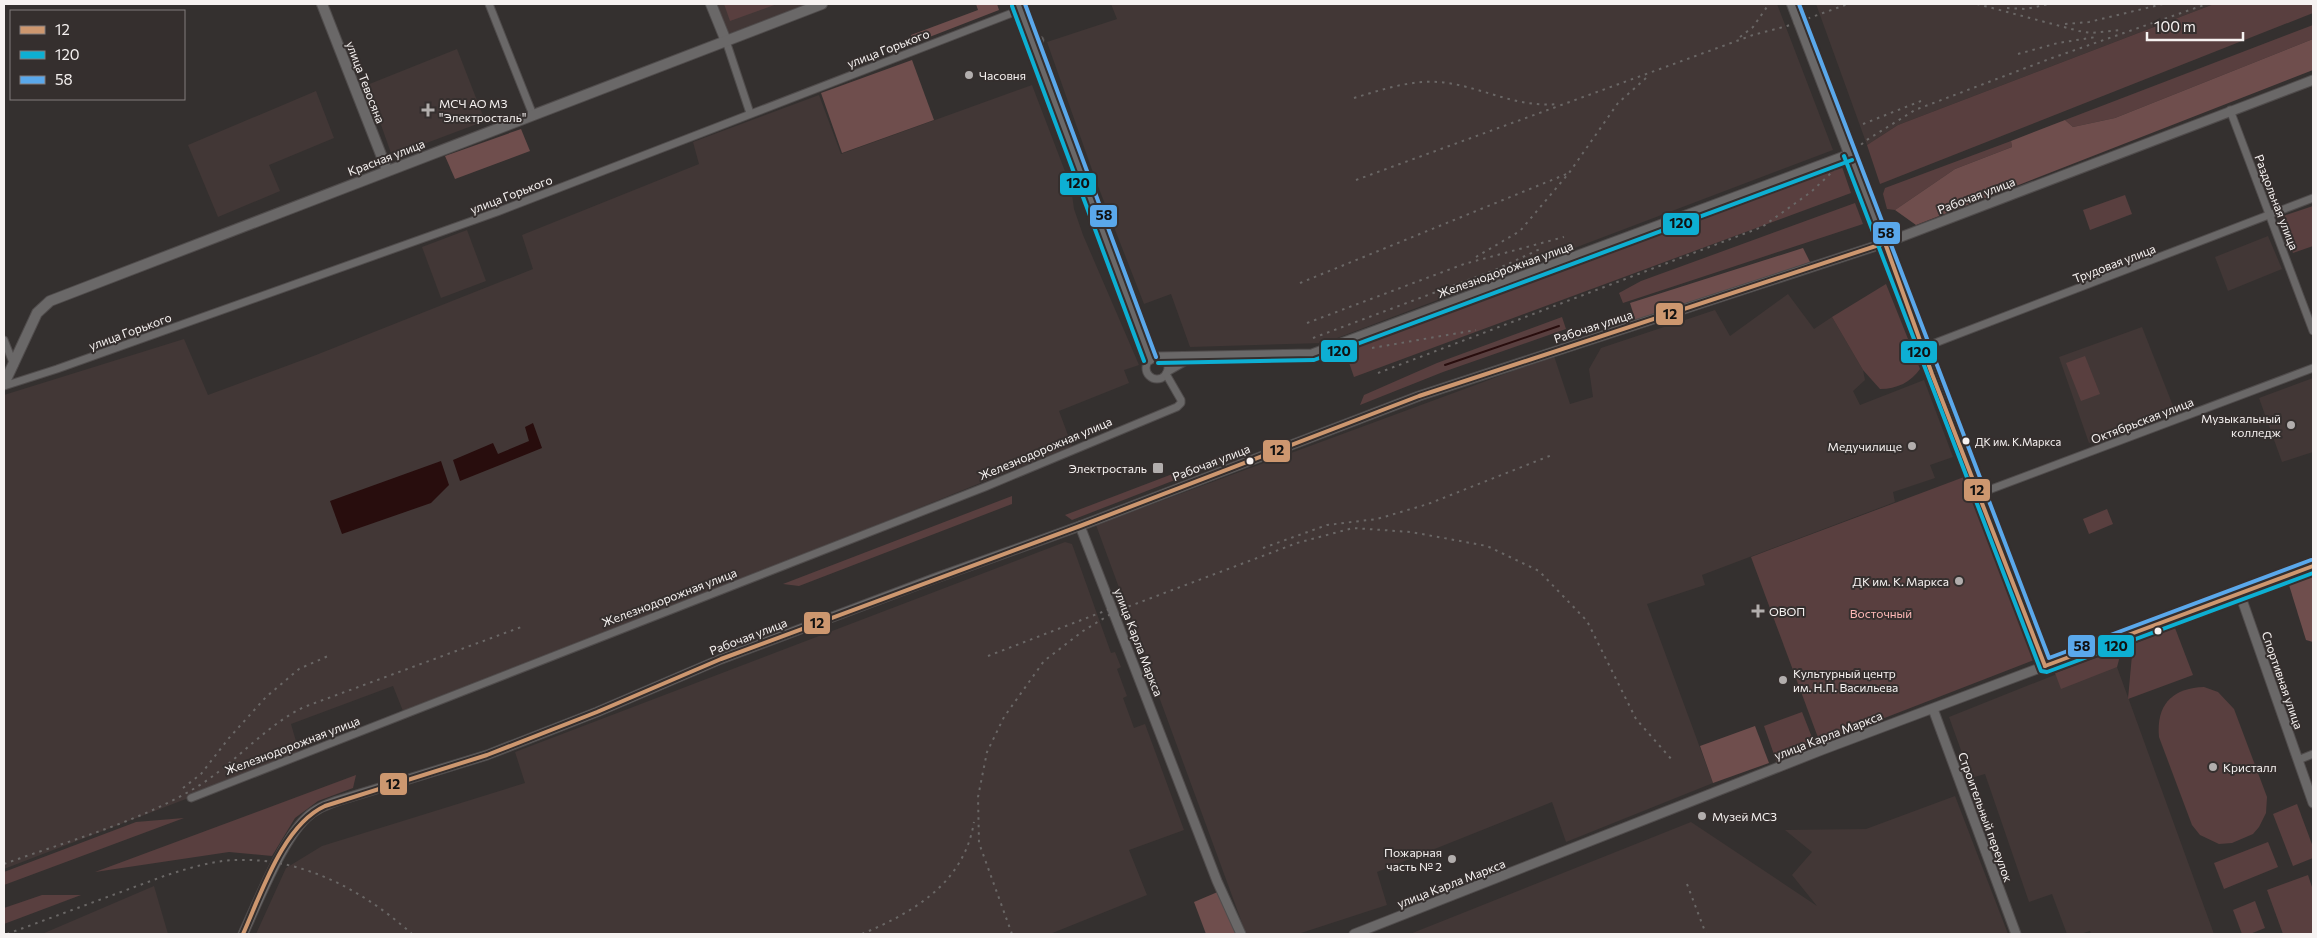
<svg xmlns="http://www.w3.org/2000/svg" width="2317" height="938" font-family="Commissioner,sans-serif">
<style>
.built{fill:#423736}
.green{fill:#593f3f}
.forest{fill:#6f4e4d}
.water{fill:#280d0d}
.lines{fill:none;stroke-linecap:round;stroke-linejoin:round}
.stream{stroke:#280d0d;stroke-width:2}
.minor-casing{stroke:#504c4c;stroke-width:9}
.tertiary-casing{stroke:#504c4c;stroke-width:11}
.secondary-casing{stroke:#504c4c;stroke-width:12}
.minor{stroke:#6a6868;stroke-width:7}
.tertiary{stroke:#6a6868;stroke-width:9}
.secondary{stroke:#6a6868;stroke-width:10}
.rail{stroke:#6a6766;stroke-width:2;stroke-dasharray:2.5 5;stroke-linecap:butt}
.bus-1-casing{stroke:#352f2e;stroke-width:8}
.bus-2-casing{stroke:#352f2e;stroke-width:8}
.bus-3-casing{stroke:#352f2e;stroke-width:8}
.bus-1{stroke:#cd976f;stroke-width:4}
.bus-2{stroke:#0dafd3;stroke-width:4}
.bus-3{stroke:#5aa8eb;stroke-width:4}
.poi-dot{fill:#b2aead;stroke:#352f2e;stroke-width:2}
.bus-dot{fill:#f6f2f1;stroke:#352f2e;stroke-width:2}
.labels{text-anchor:middle;dominant-baseline:central;stroke-width:4;stroke-linejoin:round;paint-order:stroke}
.bus-label{font-size:11px;fill:#f6f2f1;stroke:#352f2e;text-anchor:start}
.street-label{font-size:12px;fill:#f6f2f1;stroke:#352f2e}
.poi-label{font-size:12px;fill:#f6f2f1;stroke:#352f2e;text-anchor:start}
.park-label{font-size:12px;fill:#feb9b7;stroke:#352f2e}
.line-badge{stroke:#352f2e;stroke-width:2}
.pale-badge-label{font-size:14px;text-anchor:middle;font-weight:bold;fill:#111}
</style>
<rect width="100%" height="100%" fill="#34302f"/>
<g class="built">
<path d="M711,4H822L726,41Z"/>
<path d="M1111,4H1777L1833,150L1324,343L1190,347L1171,294L1144,304L1096,181L1047,42L1117,19Z"/>
<path d="M1816,4H2214L1898,125L1867,145Z"/>
<path d="M457,49L485,121L392,156L367,85Z"/>
<path d="M1032,85L1071,187L1074,209L1083,235L1139,365L1124,370L1129,383L1059,411L1072,446L405,716L393,686L291,724L300,755L4,869V395L184,339L208,395L316,355L533,269L522,235L699,164L693,142L819,95L841,154Z"/>
<path d="M316,91L334,138L269,165L280,191L218,217L188,145Z"/>
<path d="M467,230L486,281L441,298L422,247Z"/>
<path d="M2268,236L2282,269L2228,291L2215,257Z"/>
<path d="M1788,294L1814,329L1832,317L1863,370L1865,380L1853,391L1860,405L1924,380L1953,457L1930,465L1935,478L1893,492L1895,502L1702,575L1705,585L1647,604L1713,783L1566,842L1552,802L1377,872L1387,905L1298,934H1248L1245,931L1096,525L1554,356L1570,404L1593,397L1589,369L1601,348L1715,310L1730,336Z"/>
<path d="M2142,327L2175,411L2089,443L2059,357Z"/>
<path d="M2313,378V452L2282,462L2259,398Z"/>
<path d="M1065,542L1072,544L1111,653L1115,652L1121,667L1117,669L1127,696L1123,698L1134,728L1145,724L1184,830L1129,850L1147,895L1050,934H256L286,868L322,846L525,783L515,752Z"/>
<path d="M2122,648L2117,667L2214,934H2091L2090,931L2080,934H2067L2052,894L2029,902L1985,774L1971,778L1949,717Z"/>
<path d="M1955,796L2008,934H1410L1691,822L1817,906L1792,875L1812,852L1785,830L1866,829Z"/>
<path d="M154,886L168,934H42Z"/>
</g>
<g class="green">
<path d="M724,4H777L730,21Z"/>
<path d="M2214,4H2313V13L1880,184L1867,145L1898,125Z"/>
<path d="M2313,25V39L2115,118L2073,127L2065,120Z"/>
<path d="M2011,141L2012,147L1955,169L1895,210L1887,209L1883,194L1885,188Z"/>
<path d="M1841,164L1851,193L1354,377L1345,351Z"/>
<path d="M2125,195L2132,214L2090,230L2083,210Z"/>
<path d="M1855,203L1863,224L1623,303L1619,293L1641,281Z"/>
<path d="M2313,206V246L2293,253L2280,217Z"/>
<path d="M1886,284L1920,369C1911,382 1897,389 1880,389L1863,370L1832,317Z"/>
<path d="M1562,317L1566,329L1443,372L1360,405L1364,395L1437,363Z"/>
<path d="M2085,356L2100,394L2081,401L2066,363Z"/>
<path d="M1238,449L1229,459L1072,520L1065,515Z"/>
<path d="M1964,477L2034,660L1820,743L1751,557Z"/>
<path d="M1012,496V504L799,586L783,584Z"/>
<path d="M2107,509L2113,524L2089,534L2083,519Z"/>
<path d="M2175,628L2193,675L2128,699L2133,644Z"/>
<path d="M2122,648L2117,667L2061,689L2055,673Z"/>
<path d="M2204,687L2218,692L2234,709L2267,797L2266,813L2259,827L2253,834L2232,843L2219,844L2200,835L2192,825L2159,737C2156,705 2172,688 2204,687Z"/>
<path d="M1802,712L1815,745L1777,763L1764,726Z"/>
<path d="M356,775L353,788L318,801L295,818L272,856L229,852L95,872Z"/>
<path d="M2297,804L2313,847V858L2293,866L2273,814Z"/>
<path d="M184,818L4,885V872L136,822Z"/>
<path d="M2268,842L2278,867L2224,889L2214,863Z"/>
<path d="M2308,875L2313,890V934H2283L2267,890Z"/>
<path d="M42,895H81L4,924V908Z"/>
<path d="M2255,901L2265,928L2250,934H2242L2233,910Z"/>
</g>
<g class="forest">
<path d="M976,4H997L999,10L914,43L911,35L978,10Z"/>
<path d="M2313,39V70L1916,225L1895,210L1955,169L2012,147L2011,141L2065,120L2073,127L2115,118Z"/>
<path d="M912,60L934,120L842,153L821,93Z"/>
<path d="M521,129L530,151L455,179L445,156Z"/>
<path d="M1803,248L1810,262L1636,322L1630,303Z"/>
<path d="M2313,575V642L2306,640L2289,585Z"/>
<path d="M1755,726L1769,763L1713,783L1700,746Z"/>
<path d="M1220,891L1238,934H1206L1194,902Z"/>
</g>
<g class="water">
<path d="M533,423L542,448L460,481L453,460L493,443L498,454L529,441L525,427Z"/>
<path d="M441,461L449,485L431,503L342,534L330,501Z"/>
</g>
<g class="lines">
<path class="stream" d="M1445,365L1559,326"/>
<g class="minor-casing">
<g id="minor">
<path d="M489,4L533,115"/>
<path d="M726,41L750,113"/>
<path d="M1033,44L1040,40"/>
<path d="M2230,110L2313,331"/>
<path d="M4,340L14,365"/>
<path d="M1922,348L2313,198"/>
<circle cx="1157" cy="368" r="11"/>
<path d="M1167,372L1195,356"/>
<path d="M4,386L57,369L497,212L1020,10"/>
<path d="M1978,494L2313,368"/>
<path d="M2298,760L2313,754"/>
<path d="M191,798L985,487L1177,407L1181,403V400L1166,374"/>
</g>
</g>
<g class="tertiary-casing">
<g id="tertiary">
<path d="M1158,357L1312,354L1850,154"/>
<path d="M1080,526L1217,881L1241,934"/>
<path d="M2240,594L2313,803"/>
<path d="M1933,709L2016,934"/>
<path d="M243,934C258,902 282,841 306,818C315,809 326,805 337,801L487,755L597,712L721,659L933,579L1080,526L1419,396L1885,243L2313,80"/>
<path d="M1354,934L1822,750L2045,666"/>
</g>
</g>
<g class="secondary-casing">
<g id="secondary">
<path d="M322,4L387,170"/>
<path d="M711,4L726,41"/>
<path d="M1018,4L1150,359"/>
<path d="M1792,4L2045,666L2313,566"/>
<path d="M4,384L37,313L50,301L822,4"/>
</g>
</g>
<use href="#minor" class="minor"/>
<use href="#tertiary" class="tertiary"/>
<use href="#secondary" class="secondary"/>
<g class="rail">
<path d="M1977,4L2079,31L2091,33L2121,30"/>
<path d="M2007,8L2026,9L2049,4"/>
<path d="M2065,24L2089,22L2163,4"/>
<path d="M1740,37L1753,27L1769,4"/>
<path d="M2018,54L2058,43L2096,37"/>
<path d="M1354,98C1384,89 1416,78 1448,83C1486,89 1518,108 1559,104"/>
<path d="M1863,124L1921,101"/>
<path d="M1356,180L1753,35L1787,26L1848,4"/>
<path d="M1476,257L1520,231L1569,173L1618,103L1646,78"/>
<path d="M1300,283L1569,173"/>
<path d="M1307,323L1464,264L1564,237"/>
<path d="M1313,338L1495,270L1540,249"/>
<path d="M1372,348L1476,330"/>
<path d="M1378,373L1762,227L1811,192L1865,141L1915,110L2052,58L2207,4"/>
<path d="M1263,548L1327,525L1377,519L1428,504L1552,455"/>
<path d="M988,656L1110,609"/>
<path d="M183,788L201,774L229,738L266,697L299,669L328,656"/>
<path d="M4,864C67,841 137,823 195,788C234,765 263,727 304,707L524,626"/>
<path d="M1687,884L1706,934"/>
<path d="M7,934L167,875C190,868 214,860 238,860C304,858 364,891 412,934"/>
<path d="M862,934C914,912 964,883 974,822"/>
<path d="M1012,934L979,843L978,797L987,752L1004,717L1044,661L1083,631L1114,612L1297,543L1353,528L1411,532L1487,546L1539,571L1587,621L1636,719L1673,761"/>
</g>
<g class="bus-1-casing">
<g id="bus-1">
<path d="M1885,243L1932,374L2045,666"/>
<path d="M2045,666L2313,566"/>
<path d="M243,934C261,894 283,825 325,806L487,755L597,712L721,659L1080,526L1419,396L1885,243"/>
</g>
</g>
<g class="bus-2-casing">
<g id="bus-2">
<path d="M1012,6L1144,361"/>
<path d="M1844,156L2041,671L2047,672L2313,573"/>
<path d="M1158,363L1314,360L1852,160"/>
</g>
</g>
<g class="bus-3-casing">
<g id="bus-3">
<path d="M1025,4L1156,357"/>
<path d="M1799,4L2049,658L2311,560"/>
</g>
</g>
<use href="#bus-1" class="bus-1"/>
<use href="#bus-2" class="bus-2"/>
<use href="#bus-3" class="bus-3"/>
</g>
<g class="poi-dot">
<circle cx="969" cy="75" r="5"/>
<path d="M425.5 102.5h5v5h5v5h-5v5h-5v-5h-5v-5h5z"/>
<circle cx="2291" cy="425" r="5"/>
<circle cx="1912" cy="446" r="5"/>
<rect x="1152" y="462" width="12" height="12" rx="2.5"/>
<circle cx="1959" cy="581" r="5"/>
<path d="M1755.5 603.5h5v5h5v5h-5v5h-5v-5h-5v-5h5z"/>
<circle cx="1783" cy="680" r="5"/>
<circle cx="2213" cy="767" r="5"/>
<circle cx="1702" cy="816" r="5"/>
<circle cx="1452" cy="859" r="5"/>
</g>
<g class="bus-dot">
<circle cx="1966" cy="441" r="4.5"/>
<circle cx="1250" cy="461" r="4.5"/>
<circle cx="2158" cy="631" r="4.5"/>
</g>
<g class="labels">
<g class="bus-label">
<text x="1975" y="441">ДК им. К.Маркса</text>
</g>
<g class="street-label">
<text transform="translate(888 48) rotate(-21)">улица Горького</text>
<text transform="translate(366 82) rotate(69)">улица Тевосяна</text>
<text transform="translate(386 157) rotate(-21)">Красная улица</text>
<text transform="translate(511 194) rotate(-21)">улица Горького</text>
<text transform="translate(1976 195) rotate(-21)">Рабочая улица</text>
<text transform="translate(2277 202) rotate(69)">Раздольная улица</text>
<text transform="translate(2114 263) rotate(-21)">Трудовая улица</text>
<text transform="translate(1505 269) rotate(-20)">Железнодорожная улица</text>
<text transform="translate(1593 326) rotate(-18)">Рабочая улица</text>
<text transform="translate(130 331) rotate(-20)">улица Горького</text>
<text transform="translate(2142 420) rotate(-21)">Октябрьская улица</text>
<text transform="translate(1045 448) rotate(-23)">Железнодорожная улица</text>
<text transform="translate(1211 462) rotate(-21)">Рабочая улица</text>
<text transform="translate(669 597) rotate(-21)">Железнодорожная улица</text>
<text transform="translate(748 636) rotate(-21)">Рабочая улица</text>
<text transform="translate(1139 642) rotate(69)">улица Карла Маркса</text>
<text transform="translate(2283 680) rotate(71)">Спортивная улица</text>
<text transform="translate(1828 735) rotate(-21)">улица Карла Маркса</text>
<text transform="translate(292 745) rotate(-21)">Железнодорожная улица</text>
<text transform="translate(1986 817) rotate(70)">Строительный переулок</text>
<text transform="translate(1451 883) rotate(-21)">улица Карла Маркса</text>
</g>
<g class="poi-label">
<text x="979" y="75">Часовня</text>
<text x="439" y="103">МСЧ АО МЗ<tspan x="439" dy="14">"Электросталь"</tspan></text>
<text x="2281" y="418" text-anchor="end">Музыкальный<tspan x="2281" dy="14">колледж</tspan></text>
<text x="1902" y="446" text-anchor="end">Медучилище</text>
<text x="1147" y="468" text-anchor="end">Электросталь</text>
<text x="1949" y="581" text-anchor="end">ДК им. К. Маркса</text>
<text x="1769" y="611">ОВОП</text>
<text x="1793" y="673">Культурный центр<tspan x="1793" dy="14">им. Н.П. Васильева</tspan></text>
<text x="2223" y="767">Кристалл</text>
<text x="1712" y="816">Музей МСЗ</text>
<text x="1442" y="852" text-anchor="end">Пожарная<tspan x="1442" dy="14">часть № 2</tspan></text>
</g>
<g class="park-label">
<text x="1881" y="613">Восточный</text>
</g>
</g>
<g class="line-badge">
<rect x="1059" y="172" width="38" height="24" rx="5" fill="#0dafd3"/>
<rect x="1089" y="204" width="29" height="24" rx="5" fill="#5aa8eb"/>
<rect x="1662" y="212" width="38" height="24" rx="5" fill="#0dafd3"/>
<rect x="1872" y="221" width="29" height="24" rx="5" fill="#5aa8eb"/>
<rect x="1655" y="302" width="29" height="24" rx="5" fill="#cd976f"/>
<rect x="1320" y="339" width="38" height="24" rx="5" fill="#0dafd3"/>
<rect x="1900" y="340" width="38" height="24" rx="5" fill="#0dafd3"/>
<rect x="1262" y="439" width="29" height="24" rx="5" fill="#cd976f"/>
<rect x="1963" y="478" width="28" height="24" rx="5" fill="#cd976f"/>
<rect x="803" y="611" width="28" height="24" rx="5" fill="#cd976f"/>
<rect x="2067" y="634" width="29" height="24" rx="5" fill="#5aa8eb"/>
<rect x="2097" y="634" width="38" height="24" rx="5" fill="#0dafd3"/>
<rect x="379" y="772" width="29" height="24" rx="5" fill="#cd976f"/>
</g>
<g class="pale-badge-label">
<text x="1078" y="188">120</text>
<text x="1104" y="220">58</text>
<text x="1681" y="228">120</text>
<text x="1886" y="238">58</text>
<text x="1670" y="319">12</text>
<text x="1339" y="356">120</text>
<text x="1919" y="357">120</text>
<text x="1277" y="455">12</text>
<text x="1977" y="495">12</text>
<text x="817" y="628">12</text>
<text x="2082" y="651">58</text>
<text x="2116" y="651">120</text>
<text x="393" y="789">12</text>
</g>
<rect width="2317" height="938" fill="none" stroke="#f6f2f1" stroke-width="10"/>
<rect x="10" y="10" width="175" height="90" fill="#352f2e" stroke="#827d7c"/>
<rect x="20" y="26" width="25" height="8" fill="#cd976f" stroke="#827d7c"/>
<text x="55" y="35" font-size="15" fill="#f6f2f1">12</text>
<rect x="20" y="51" width="25" height="8" fill="#0dafd3" stroke="#827d7c"/>
<text x="55" y="60" font-size="15" fill="#f6f2f1">120</text>
<rect x="20" y="76" width="25" height="8" fill="#5aa8eb" stroke="#827d7c"/>
<text x="55" y="85" font-size="15" fill="#f6f2f1">58</text>
<path d="M2147 32v8h96v-8" fill="none" stroke="#f6f2f1" stroke-width="2.5"/>
<text x="2154" y="32" font-size="15" fill="#f6f2f1" stroke="#352f2e" stroke-width="4" paint-order="stroke">100 m</text>
</svg>
